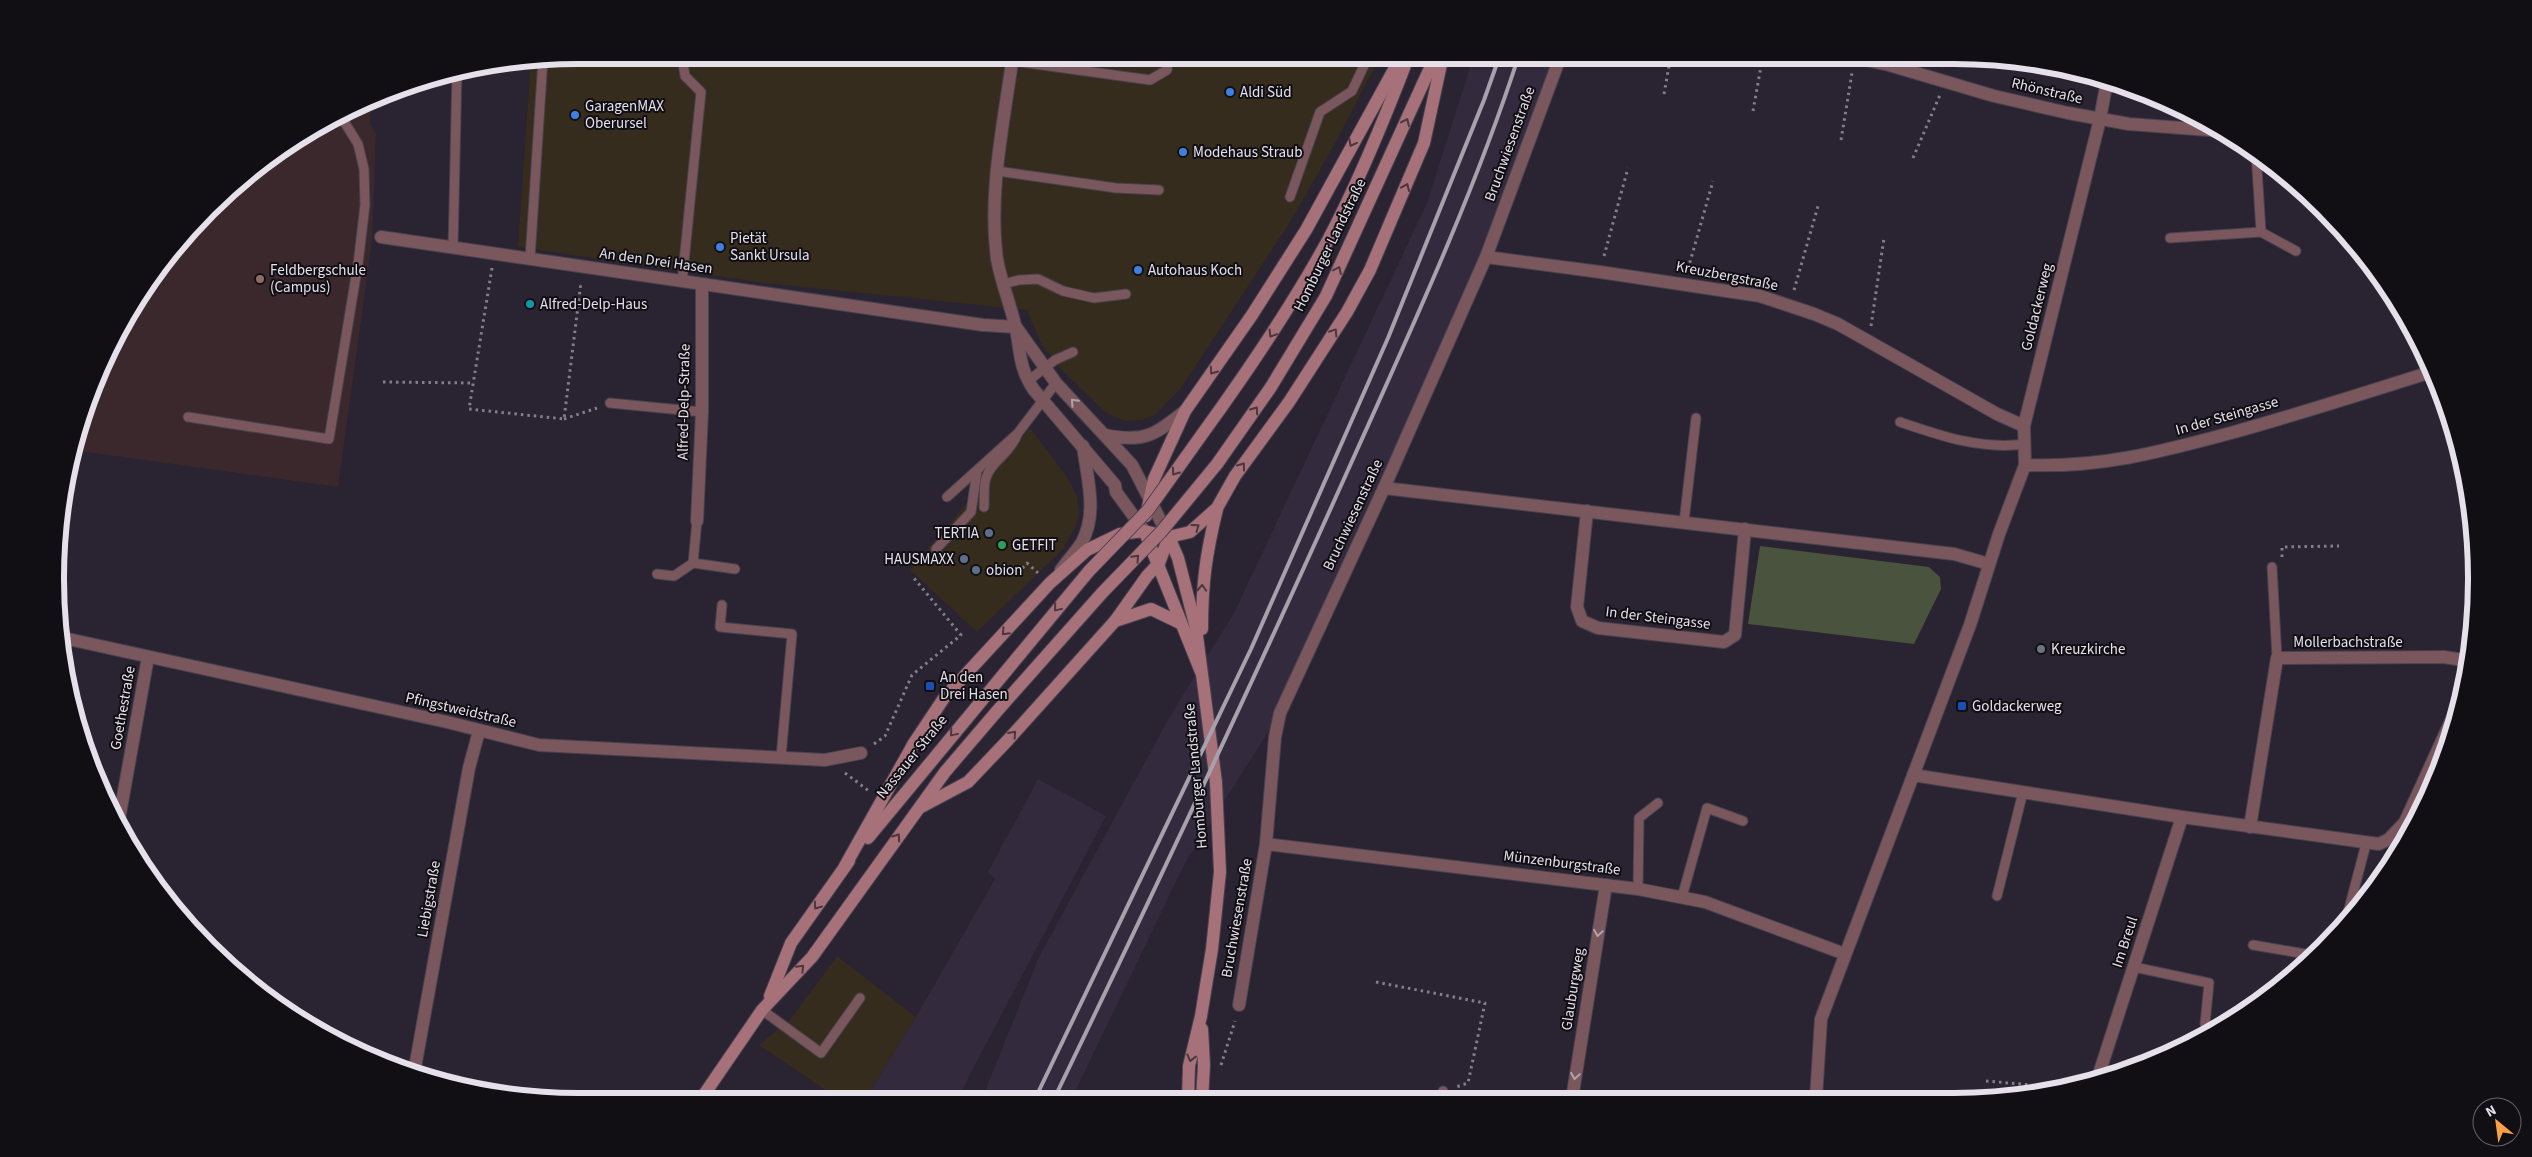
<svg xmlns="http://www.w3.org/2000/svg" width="2532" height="1157" font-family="'Source Sans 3',sans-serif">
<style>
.commercial{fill:#362c1d}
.built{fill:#342a3d}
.education{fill:#3b282c}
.park{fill:#49533e}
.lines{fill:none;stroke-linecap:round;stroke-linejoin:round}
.service-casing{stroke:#48414e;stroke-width:11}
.minor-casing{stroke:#48414e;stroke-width:14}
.secondary-casing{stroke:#48414e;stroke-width:14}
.path{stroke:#847e8a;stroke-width:3;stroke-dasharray:2.5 4;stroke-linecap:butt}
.service{stroke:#79575c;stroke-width:9}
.minor{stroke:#79575c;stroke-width:12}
.secondary{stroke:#a7717a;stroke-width:12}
.rail{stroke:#a7a1ac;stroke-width:4}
.secondary-bridge-casing{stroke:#48414e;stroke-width:14;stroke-linecap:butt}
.secondary-bridge{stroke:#a7717a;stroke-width:12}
.oneway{stroke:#4d363d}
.oneway2{stroke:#b4a2aa}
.shop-dot{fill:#3f7fe0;stroke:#110e14;stroke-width:2}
.education-dot{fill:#8d6e63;stroke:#110e14;stroke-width:2}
.culture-dot{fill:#0f9aa8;stroke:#110e14;stroke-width:2}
.service-dot{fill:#5c6f8a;stroke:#110e14;stroke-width:2}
.leisure-dot{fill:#2e9e5b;stroke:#110e14;stroke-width:2}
.worship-dot{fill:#6b7280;stroke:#110e14;stroke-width:2}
.transit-dot{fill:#1a4fb4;stroke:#110e14;stroke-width:2}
.labels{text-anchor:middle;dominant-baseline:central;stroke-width:4;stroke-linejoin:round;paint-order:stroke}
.street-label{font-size:15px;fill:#e5e0e9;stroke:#110e14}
.poi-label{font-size:15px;fill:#e5e0e9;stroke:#110e14;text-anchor:start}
.rim{fill:none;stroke:#e5e0e9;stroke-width:6}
</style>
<rect width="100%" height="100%" fill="#2a2331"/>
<g class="commercial">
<path d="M579,55H1381L1333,147L1292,219L1181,388L1155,415L1142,420L1125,421L1105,412L1060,368L1042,345L1027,310L765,283L518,247L531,60Z"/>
<path d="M1030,428L1067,477L1077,497L1079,513L1076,526L1063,549L977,632L910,570Z"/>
<path d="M837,956L916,1017L864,1101H842L759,1045L790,1020Z"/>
</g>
<g class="built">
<path d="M1474,55H1561L1486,257L1280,713L1184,865L1071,1100L981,1101L1039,957L1170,716L1233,615L1427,203Z"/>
<path d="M1038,779L1106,816L956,1101H864L916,1017L995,879L988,872Z"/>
</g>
<path class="education" d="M371,101L370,124L376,134L372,241L338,487L72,450L83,410L125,317L185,234L234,185L317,125Z"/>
<path class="park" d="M1760,546L1929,567L1940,577L1941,589L1914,644L1748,624Z"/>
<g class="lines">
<g class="service-casing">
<g id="service">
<path d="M1012,61L1150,80L1167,70L1169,55"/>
<path d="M1068,67L1070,55"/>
<path d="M997,171L1116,188L1159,190"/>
<path d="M1290,197L1320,112L1352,91L1369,55"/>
<path d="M2261,232L2296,251"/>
<path d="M2170,238L2261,232L2256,153"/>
<path d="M453,248L457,70"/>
<path d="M530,259L543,59"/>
<path d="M682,282L701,92L685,76L683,63"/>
<path d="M1003,284L1019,280L1038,279L1063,291L1094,298L1126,294"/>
<path d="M1028,381L1055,360L1073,352"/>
<path d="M610,403L702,412"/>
<path d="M188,417L329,439L358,264L365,205L364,169L358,144L340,115"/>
<path d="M1900,422C1941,436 1981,450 2025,444"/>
<path d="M947,497L1018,433L1056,383"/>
<path d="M984,507C985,498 983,486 986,478C991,461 1009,455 1017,435"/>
<path d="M697,521L693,563L735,569"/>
<path d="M1684,522L1696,418"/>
<path d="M938,557L936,549L971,512L977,471"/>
<path d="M2272,567L2277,658"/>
<path d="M657,574L674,576L693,563"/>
<path d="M722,605L720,627L792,634L781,757"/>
<path d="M1638,889L1639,818L1658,803"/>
<path d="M1997,896L2023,792"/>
<path d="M1682,897L1707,808L1743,821"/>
<path d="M2346,920L2366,844"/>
<path d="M2253,945L2311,955"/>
<path d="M2134,967L2209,983L2205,1024L2210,1030"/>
<path d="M762,1010L821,1053L860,998"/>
<path d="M1442,1099L1443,1091"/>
</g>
</g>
<g class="minor-casing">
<g id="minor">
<path d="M1013,55C1004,122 988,192 997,259C1001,282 1010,303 1015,325C1021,350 1018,367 1034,390L1115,485L1116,492L1143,529"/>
<path d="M1842,55L1889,65L1994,96L2068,113L2129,124L2222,131"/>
<path d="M381,237L983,325L1016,327"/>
<path d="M1486,257L1600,272L1760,296L1814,314L1838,324L1997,414L2024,426"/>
<path d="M1016,327L1056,383L1132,465L1169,537"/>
<path d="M1105,435C1145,443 1154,435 1185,411"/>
<path d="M2025,465C2099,468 2156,453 2227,434C2296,415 2365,393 2434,371"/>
<path d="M1384,488L1954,554L1989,564"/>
<path d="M1587,511L1577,607L1582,621L1598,628L1724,642L1735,635L1745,529"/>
<path d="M697,521L702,412V284"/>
<path d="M1061,570C1067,561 1076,552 1082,542C1098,512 1087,478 1083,446"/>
<path d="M59,637L447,722L539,745L825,760L861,753"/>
<path d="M1913,775L2182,817L2379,844L2389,839L2405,822L2461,699"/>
<path d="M118,825L148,657"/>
<path d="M2250,827L2277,658L2444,657L2469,661"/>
<path d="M1266,844L1638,889L1705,902L1845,954"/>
<path d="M1239,1005L1266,844L1275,737L1280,713L1384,488L1486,257L1561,55"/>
<path d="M414,1073L469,768L479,731"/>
<path d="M2098,1077L2182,817"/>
<path d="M438,1080L544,1099"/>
<path d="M1816,1098L1821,1019L1970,625L1999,534L2025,465L2024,426L2100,119L2107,81"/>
<path d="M1572,1099L1606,885"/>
</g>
</g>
<g class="secondary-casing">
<g id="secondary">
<path d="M1203,433C1248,371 1290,309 1327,242C1359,182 1385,118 1409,55"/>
<path d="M1217,464L1271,387L1326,296L1436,55"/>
<path d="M1146,516L1154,479L1185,411L1252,315L1306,230L1402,55"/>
<path d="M1146,535L1201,672"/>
<path d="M1169,537L1178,558L1196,628L1216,782L1220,872L1212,949L1201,1016L1189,1066L1188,1100"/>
<path d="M1115,621L1151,609L1180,623"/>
<path d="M1202,629C1202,583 1206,554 1217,509"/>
<path d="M921,807L968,782L1008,740L1115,621L1147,576L1159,563L1169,537"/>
<path d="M868,838L1089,571"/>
<path d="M845,866L914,743L944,698L1050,583L1087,550L1120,534L1144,531L1169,537L1190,532L1217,508L1235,476L1289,402L1347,312L1370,270L1424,143L1443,55"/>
<path d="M770,996L791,943L849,861"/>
<path d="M1202,1100L1204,1065L1202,1029"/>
<path d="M699,1102L762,1010L812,957L945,772L998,710L1102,593"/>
</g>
</g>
<g class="path">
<path d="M1664,94L1671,55"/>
<path d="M1753,111L1763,55"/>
<path d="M1841,140L1852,73"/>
<path d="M1913,158L1940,95"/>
<path d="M1604,256L1628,168"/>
<path d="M492,268L469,409L564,419L581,282"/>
<path d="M1688,269L1713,181"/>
<path d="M1794,290L1818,206"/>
<path d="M1871,326L1884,238"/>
<path d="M383,382L473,383"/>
<path d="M564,419L597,408"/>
<path d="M2282,557V547L2339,546"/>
<path d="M1018,573L1027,563L1038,573"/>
<path d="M874,744L885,736L912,675L961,635L913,577"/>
<path d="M845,773L869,791"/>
<path d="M1376,982L1485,1003L1468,1083L1456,1087"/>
<path d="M1221,1065L1235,1021"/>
<path d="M1986,1081L2032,1085L2035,1094"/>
</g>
<use href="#service" class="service"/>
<use href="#minor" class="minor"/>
<use href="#secondary" class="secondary"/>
<g class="rail">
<path d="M1034,1101L1251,649L1388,338L1484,100L1500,55"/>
<path d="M1053,1101C1154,892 1253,682 1348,470C1409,334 1473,197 1519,55"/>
</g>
<g class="secondary-bridge-casing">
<g id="secondary-bridge">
<path d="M1089,571L1148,510L1203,433"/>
<path d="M1102,593L1161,532L1217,464"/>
</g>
</g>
<use href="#secondary-bridge" class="secondary-bridge"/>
</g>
<defs><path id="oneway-chevron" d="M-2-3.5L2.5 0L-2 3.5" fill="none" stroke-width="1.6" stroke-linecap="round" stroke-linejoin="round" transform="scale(1.25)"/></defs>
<g class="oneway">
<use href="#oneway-chevron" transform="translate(1406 122) rotate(-65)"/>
<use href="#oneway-chevron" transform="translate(1352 143) rotate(118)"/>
<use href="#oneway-chevron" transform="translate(1406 187) rotate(-67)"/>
<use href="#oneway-chevron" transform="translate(1338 270) rotate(-65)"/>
<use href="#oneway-chevron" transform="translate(1334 332) rotate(-57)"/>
<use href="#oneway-chevron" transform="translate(1272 334) rotate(121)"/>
<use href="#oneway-chevron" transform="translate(1213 371) rotate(125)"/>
<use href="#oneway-chevron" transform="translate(1255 410) rotate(-55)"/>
<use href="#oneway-chevron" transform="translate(1242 466) rotate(-54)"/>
<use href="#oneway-chevron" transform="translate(1175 472) rotate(126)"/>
<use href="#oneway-chevron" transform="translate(1196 527) rotate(-36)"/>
<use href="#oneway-chevron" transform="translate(1136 558) rotate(-46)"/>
<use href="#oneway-chevron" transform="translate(1202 588) rotate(-87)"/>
<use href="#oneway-chevron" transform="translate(1057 608) rotate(130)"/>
<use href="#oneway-chevron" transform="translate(1005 632) rotate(133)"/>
<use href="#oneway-chevron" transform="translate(953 733) rotate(130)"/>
<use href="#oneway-chevron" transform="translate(1013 734) rotate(-48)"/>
<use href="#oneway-chevron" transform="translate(897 837) rotate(-55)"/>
<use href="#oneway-chevron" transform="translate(817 906) rotate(125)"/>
<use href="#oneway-chevron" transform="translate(801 968) rotate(-46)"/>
<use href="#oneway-chevron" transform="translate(1191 1058) rotate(104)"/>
</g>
<g class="oneway2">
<use href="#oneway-chevron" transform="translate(1074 402) rotate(-133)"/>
<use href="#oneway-chevron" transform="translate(1598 933) rotate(99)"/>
<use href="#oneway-chevron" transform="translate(1575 1076) rotate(99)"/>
</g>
<g class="shop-dot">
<circle cx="1230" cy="92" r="5"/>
<circle cx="575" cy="115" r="5"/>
<circle cx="1183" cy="152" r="5"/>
<circle cx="720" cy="247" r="5"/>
<circle cx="1138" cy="270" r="5"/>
</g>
<circle class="education-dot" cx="260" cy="279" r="5"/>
<circle class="culture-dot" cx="530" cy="304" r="5"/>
<g class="service-dot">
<circle cx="989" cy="533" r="5"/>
<circle cx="964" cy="559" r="5"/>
<circle cx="976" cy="570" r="5"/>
</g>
<circle class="leisure-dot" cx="1002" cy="545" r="5"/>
<circle class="worship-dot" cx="2041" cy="649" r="5"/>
<g class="transit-dot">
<rect x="925" y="681" width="10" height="10" rx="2.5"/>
<rect x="1957" y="701" width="10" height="10" rx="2.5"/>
</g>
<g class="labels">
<g class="street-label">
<text transform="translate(2047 91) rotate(13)">Rhönstraße</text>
<text transform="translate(1510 144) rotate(-70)">Bruchwiesenstraße</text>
<text transform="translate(1330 245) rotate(-64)">Homburger Landstraße</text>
<text transform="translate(656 261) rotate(8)">An den Drei Hasen</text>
<text transform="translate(1727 276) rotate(11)">Kreuzbergstraße</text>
<text transform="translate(2037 307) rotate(-76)">Goldackerweg</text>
<text transform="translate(684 402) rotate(-89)">Alfred-Delp-Straße</text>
<text transform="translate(2227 416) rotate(-16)">In der Steingasse</text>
<text transform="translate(1353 515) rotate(-65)">Bruchwiesenstraße</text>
<text transform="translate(1658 618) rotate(7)">In der Steingasse</text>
<text x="2348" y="642">Mollerbachstraße</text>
<text transform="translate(123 708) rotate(-80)">Goethestraße</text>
<text transform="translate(461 710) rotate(13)">Pfingstweidstraße</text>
<text transform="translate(912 757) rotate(-51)">Nassauer Straße</text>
<text transform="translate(1196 776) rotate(-95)">Homburger Landstraße</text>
<text transform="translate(1562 863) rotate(7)">Münzenburgstraße</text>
<text transform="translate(429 899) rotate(-80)">Liebigstraße</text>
<text transform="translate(1237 918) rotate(-80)">Bruchwiesenstraße</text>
<text transform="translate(2125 942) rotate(-72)">Im Breul</text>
<text transform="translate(1573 989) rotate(-81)">Glauburgweg</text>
</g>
<g class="poi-label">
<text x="1240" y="92">Aldi Süd</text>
<text x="585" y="106">GaragenMAX<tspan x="585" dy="17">Oberursel</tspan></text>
<text x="1193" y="152">Modehaus Straub</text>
<text x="730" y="238">Pietät<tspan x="730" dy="17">Sankt Ursula</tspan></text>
<text x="270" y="270">Feldbergschule<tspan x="270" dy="17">(Campus)</tspan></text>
<text x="1148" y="270">Autohaus Koch</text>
<text x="540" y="304">Alfred-Delp-Haus</text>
<text x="979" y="533" text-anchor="end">TERTIA</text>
<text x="1012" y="545">GETFIT</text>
<text x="954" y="559" text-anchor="end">HAUSMAXX</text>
<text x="986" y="570">obion</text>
<text x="2051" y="649">Kreuzkirche</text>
<text x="940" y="677">An den<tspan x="940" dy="17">Drei Hasen</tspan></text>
<text x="1972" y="706">Goldackerweg</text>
</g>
</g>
<path d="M0 0H2532V1157H0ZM578 64H1954A514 514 0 0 1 2468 578V579A514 514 0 0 1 1954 1093H578A514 514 0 0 1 64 579V578A514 514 0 0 1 578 64Z" fill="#110e14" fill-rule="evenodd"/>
<path class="rim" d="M578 64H1954A514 514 0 0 1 2468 578V579A514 514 0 0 1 1954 1093H578A514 514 0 0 1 64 579V578A514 514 0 0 1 578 64Z"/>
<g transform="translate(2497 1122) rotate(331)"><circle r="24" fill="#110e14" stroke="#666269"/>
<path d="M0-4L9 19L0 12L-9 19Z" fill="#f8a14a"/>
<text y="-8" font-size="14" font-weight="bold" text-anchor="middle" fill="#e5e0e9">N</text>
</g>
</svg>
